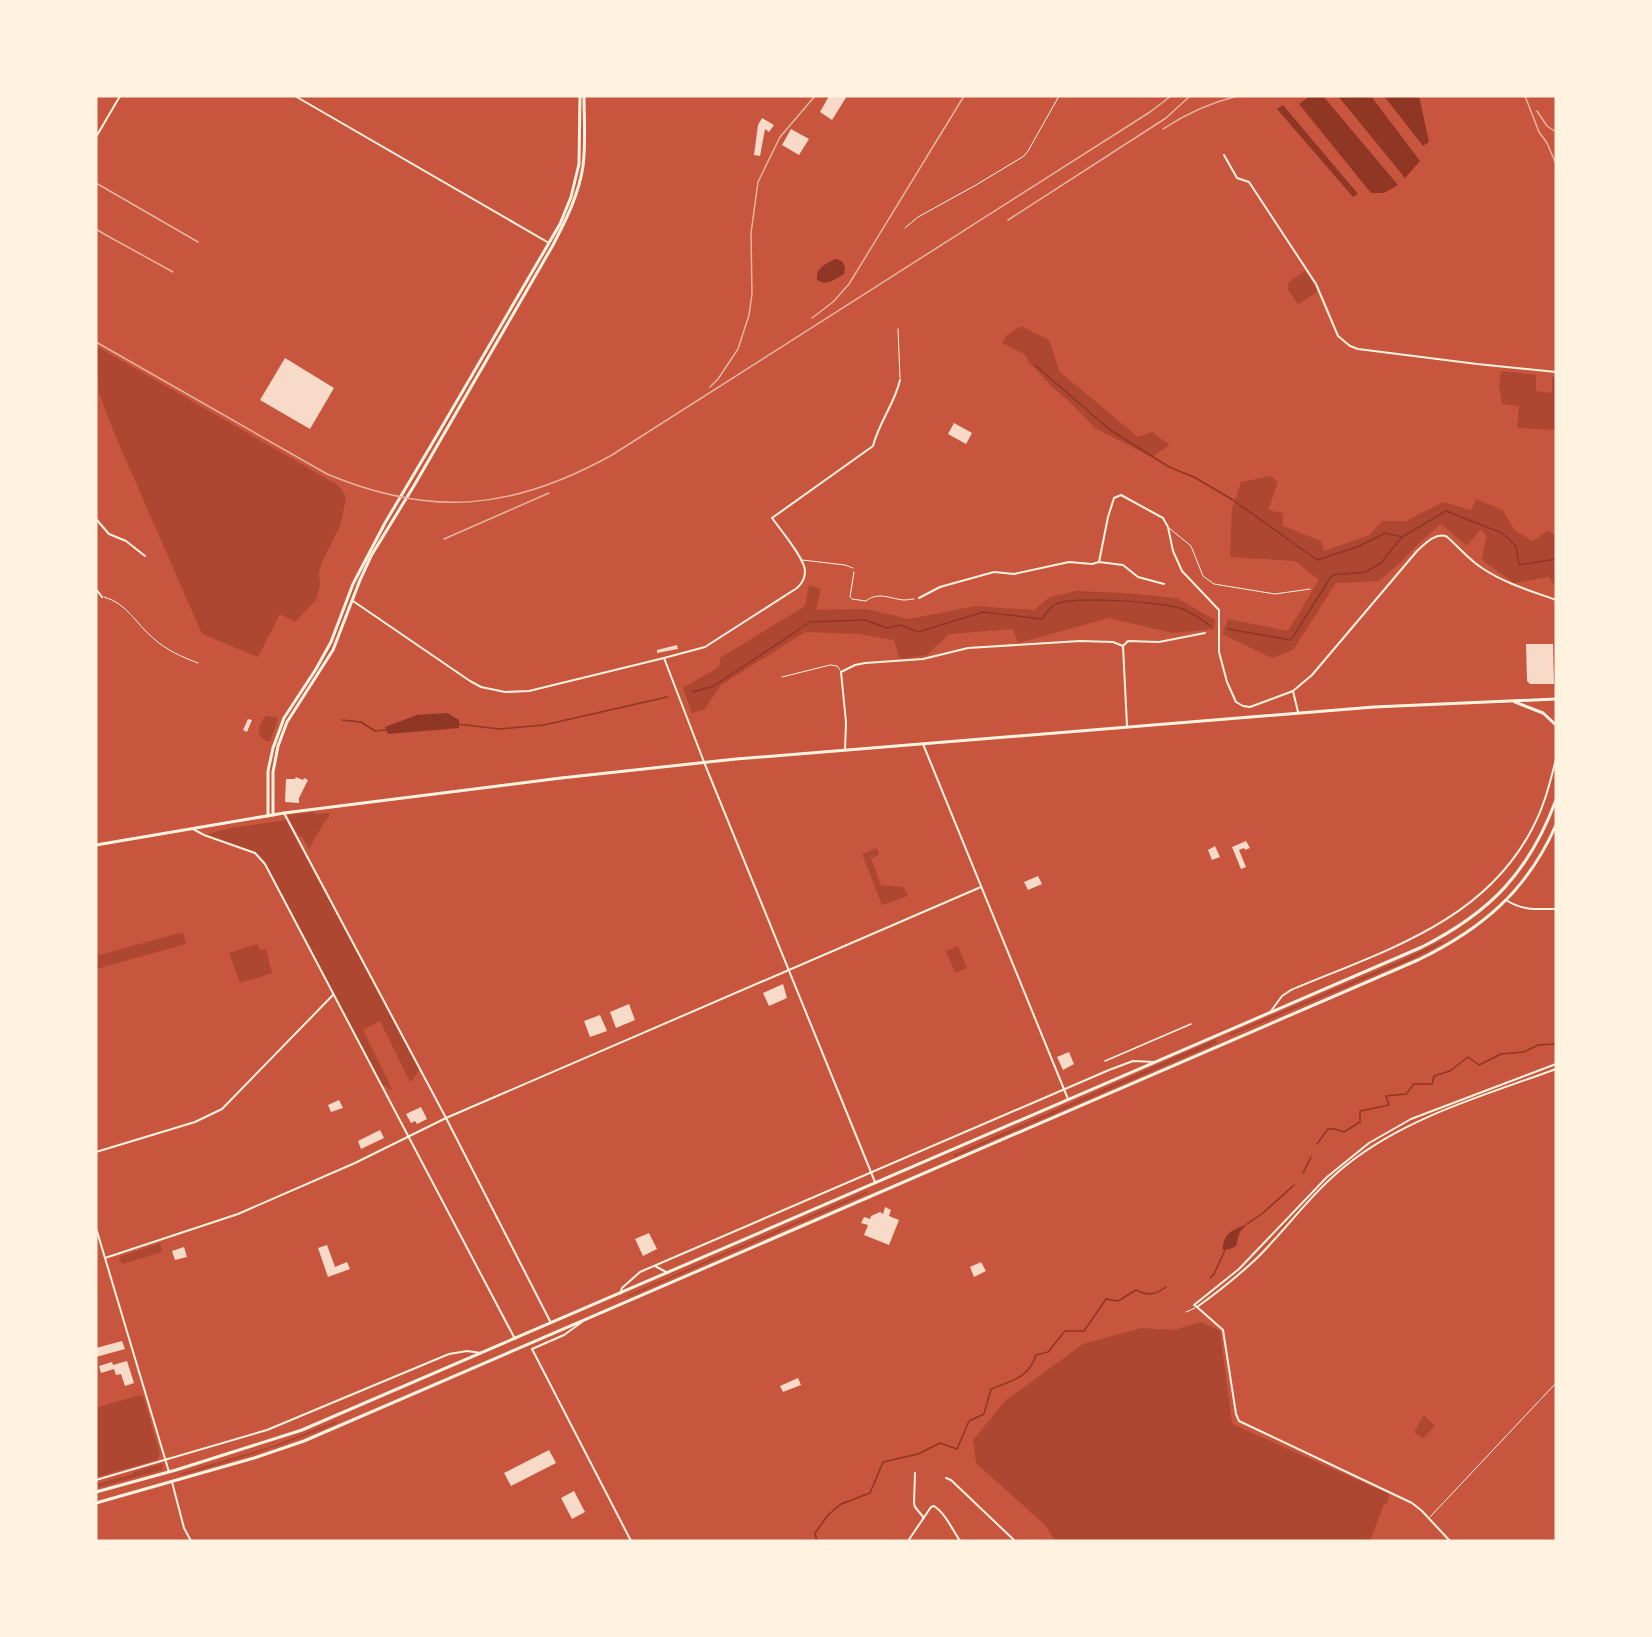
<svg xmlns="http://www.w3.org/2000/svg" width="1652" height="1637" font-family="'Source Serif 4',serif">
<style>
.green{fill:#ae4732}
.water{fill:#8f3625}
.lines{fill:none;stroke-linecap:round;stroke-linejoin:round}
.stream{stroke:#8f3625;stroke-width:1.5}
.building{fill:#f7dbc8}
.path{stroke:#fff3e0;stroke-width:1}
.service{stroke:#fff3e0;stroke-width:1}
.pedestrian{stroke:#fff3e0;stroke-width:1.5}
.minor{stroke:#fff3e0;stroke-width:2}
.tertiary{stroke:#fff3e0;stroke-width:2}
.secondary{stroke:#fff3e0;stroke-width:3}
.primary{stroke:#fff3e0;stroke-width:3}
.rail{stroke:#e9b49f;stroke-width:1.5}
</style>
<rect width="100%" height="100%" fill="#c8553d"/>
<g class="green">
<path d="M1305,271L1317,289L1316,293L1298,304L1287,288L1289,286L1287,283Z"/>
<path d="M1021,326L1049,340L1060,372L1138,437L1152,432L1170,445L1151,457L1095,428L1073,405L1051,386L1029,362L1024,354L1002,343L1005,337Z"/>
<path d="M96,346L336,484L343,491L346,499L340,526L322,562L319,572L320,586L316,600L295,622L280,614L258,657L202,634L115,435L99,393Z"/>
<path d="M1501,371L1536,375V391L1552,393V377L1556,378V430L1517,428L1519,406L1502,404L1499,386Z"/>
<path d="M1271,476L1278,482L1268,510L1283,513V526L1321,541L1324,551L1370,535L1382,521H1406L1443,502L1471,510L1476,499L1503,510L1514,530L1533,541L1547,531L1556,535V587L1549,577L1514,583L1482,560L1486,536L1481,529L1467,546L1441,524L1418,544L1402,561L1379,581L1336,583L1293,650L1272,658L1222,634L1228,619L1288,631L1319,580L1295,561L1230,557L1232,509L1241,482Z"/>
<path d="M809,585L821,589L816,610L866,609L909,619L976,606L1034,610L1050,597L1076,591L1124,593L1177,598L1215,620L1214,629L1172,633L1109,618L1018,643L1013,629L949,634L927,655L900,659L894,640L859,634L805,632L721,685L704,710L692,713L683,688L719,667L720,658L805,606Z"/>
<path d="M266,716L277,717L278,720L270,741L267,742L259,735C258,729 261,720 266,716Z"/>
<path d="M313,812L316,814L329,813V818L326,819L309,849L302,837L299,836L288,817L289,815Z"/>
<path d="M286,820L420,1069C416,1073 415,1079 410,1082L380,1021L363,1030L393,1091L380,1083L265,864L255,853L204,835L231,828Z"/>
<path d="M877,848L879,855L871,858L881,885L904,887L908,896L882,905L862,854Z"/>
<path d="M183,932L186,944L96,969V956Z"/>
<path d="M1442,941L1443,943L1410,960L1230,1036L1229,1034L1409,957Z"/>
<path d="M257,944L260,950L266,949L272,973L240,983L229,953Z"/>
<path d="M958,946L967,968L955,973L946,951Z"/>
<path d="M1216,1039L1217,1043L954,1157L953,1155Z"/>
<path d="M867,1191L868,1193L628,1297V1295Z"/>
<path d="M160,1243L162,1252L122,1264L119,1257Z"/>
<path d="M1201,1322L1220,1331L1232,1424L1389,1494L1387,1503L1384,1504L1370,1541H1055L1046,1526L976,1463L973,1440L1005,1401L1083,1344L1141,1328L1174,1330Z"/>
<path d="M139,1395L143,1396L160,1454L157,1460L96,1477V1408Z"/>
<path d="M1424,1415L1435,1426L1423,1438L1414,1432Z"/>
<path d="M336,1421L337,1423C286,1445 235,1460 182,1475L181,1473L270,1447Z"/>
<path d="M161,1464H163L162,1470L96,1488V1484L133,1474L134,1472Z"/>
</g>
<g class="water">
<path d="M1310,96H1323L1398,185L1384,193H1371L1299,104Z"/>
<path d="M1338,96H1371L1420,161L1405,178Z"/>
<path d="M1384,96H1419L1429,142L1423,146Z"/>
<path d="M1283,105L1358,194L1353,197L1277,109Z"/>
<path d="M836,259L842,261L845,267L844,274L832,281L824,283L817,280C815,269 827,262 836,259Z"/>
<path d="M447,713L459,720V728L388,734L385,727L417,715Z"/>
<path d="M1247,1224C1246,1225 1241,1230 1240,1232C1234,1244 1242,1248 1223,1250C1222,1234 1234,1229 1247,1224Z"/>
</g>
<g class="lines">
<g class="stream">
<path d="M1035,365L1109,429L1169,467L1194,477L1233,500L1317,560L1357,547L1385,533L1402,537"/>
<path d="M1228,629L1291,640L1332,575L1366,572L1381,563L1402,537L1446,511L1502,533L1516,546L1519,565L1556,559"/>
<path d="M692,692L714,686L810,622L865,620L887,628L900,625L918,632L983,612L1042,619C1045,615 1049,608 1054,605C1068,595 1165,602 1183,609C1193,613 1202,620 1211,626"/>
<path d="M342,720L361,722L375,731L386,730"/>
<path d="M457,724L500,729L544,725L667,697"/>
<path d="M1317,1144L1328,1129H1335L1344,1132L1360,1122V1111L1389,1105L1386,1096L1406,1094L1414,1084H1432L1434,1076L1450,1071L1468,1057L1479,1065L1501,1054L1524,1052L1538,1045L1556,1044"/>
<path d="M1303,1173L1311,1157"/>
<path d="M1247,1224L1263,1213L1294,1185"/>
<path d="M1210,1278L1214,1274L1225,1250"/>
<path d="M817,1541L815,1533L828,1515L841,1504L870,1493L883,1462L918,1454L940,1443L957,1449L969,1421L984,1414L991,1389C1011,1381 1029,1378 1036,1355L1048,1352L1065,1331H1084L1106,1299L1118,1301L1136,1290C1148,1296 1155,1295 1166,1287"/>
</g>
</g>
<g class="building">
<path d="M829,96H847L832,120L820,112Z"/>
<path d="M762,118L774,125L769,132L765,129L760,156L754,155L758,125Z"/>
<path d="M791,129L809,139L799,155L782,145Z"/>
<path d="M285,358L334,388L310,429L260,400Z"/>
<path d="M954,423L972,433L966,444L948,434Z"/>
<path d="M1526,644H1553L1554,684H1530L1527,681Z"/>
<path d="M677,645L678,649L657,653V650Z"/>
<path d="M248,719L252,720L247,732L243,730Z"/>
<path d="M296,777L303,780L304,778L308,780L299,798V803L285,802L286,779H295Z"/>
<path d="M1246,841L1250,848L1245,850L1244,848L1239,850L1246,867L1241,869L1232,847Z"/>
<path d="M1215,846L1220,857L1212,860L1208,850Z"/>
<path d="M1038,876L1042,884L1028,890L1024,882Z"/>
<path d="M783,984L787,998L769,1006L763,993Z"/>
<path d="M629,1004L635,1020L616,1028L610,1012Z"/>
<path d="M600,1015L607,1031L590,1037L584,1021Z"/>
<path d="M1069,1052L1074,1064L1063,1070L1057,1057Z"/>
<path d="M339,1100L343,1108L331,1112L328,1105Z"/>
<path d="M421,1107L427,1119L417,1124L415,1121L411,1123L406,1114Z"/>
<path d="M380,1130L384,1138L361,1149L358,1141Z"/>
<path d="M885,1207L891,1210L889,1216L899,1220L889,1245L864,1235L868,1225L861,1223L864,1217L870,1219L871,1216L880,1212L883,1214Z"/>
<path d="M649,1233L657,1249L643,1256L635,1239Z"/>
<path d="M327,1245L335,1267L347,1262L350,1269L328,1277L318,1248Z"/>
<path d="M184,1247L187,1257L175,1260L172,1251Z"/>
<path d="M981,1262L986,1271L974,1277L970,1267Z"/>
<path d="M122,1341L125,1349L96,1357V1348Z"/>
<path d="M127,1361L134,1383L125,1386L121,1374L116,1375L114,1369L101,1373L99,1366L112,1362L113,1365Z"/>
<path d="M798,1378L801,1385L783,1392L780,1386Z"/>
<path d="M549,1450L556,1463L511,1486L504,1473Z"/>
<path d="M574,1491L585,1512L572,1519L561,1498Z"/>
</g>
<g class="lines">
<path class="path" d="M854,572L850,597L852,599L866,601C878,591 891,599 904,600C908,600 911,599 914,599"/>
<g class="service">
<path d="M905,228L918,217L976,185L1024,156L1028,151L1059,96"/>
<path d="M898,329L900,378"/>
<path d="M1169,528L1191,546L1203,576L1214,584L1275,594L1310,589"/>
<path d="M802,560L845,565L853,568"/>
<path d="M104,597C127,603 136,624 153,638C166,650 182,657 198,663"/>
<path d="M782,677L830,665L837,666L840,670"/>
<path d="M1186,1312L1195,1308"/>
<path d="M1430,1517L1556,1383"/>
</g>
<path class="pedestrian" d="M1105,1061L1191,1024"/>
<g class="minor">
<path d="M1224,155L1237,178L1249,182L1316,284L1338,336L1350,346L1358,349L1477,364L1556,372"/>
<path d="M96,519L109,534L126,541L145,556"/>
<path d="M1099,562L1108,517L1114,498L1121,495L1163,518L1168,527L1173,551L1182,571L1219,610V652L1227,682L1236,702L1243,706L1250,707L1293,691"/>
<path d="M96,589L102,597"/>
<path d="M919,598L940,587L994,572L1014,574L1069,562L1092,564L1099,562L1123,565L1138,577L1164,584"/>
<path d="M1123,646L1128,641L1159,642L1205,633"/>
<path d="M1123,646L1127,726"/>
<path d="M664,658L705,647L797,588C802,583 805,579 805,571C805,559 780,529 772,518L873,446C879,422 895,403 900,380"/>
<path d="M1298,712L1293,691L1312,675L1417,551C1425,544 1434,533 1446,536C1458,546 1468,559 1482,568C1504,583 1531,591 1556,600"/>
<path d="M923,744L1068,1099"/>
<path d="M845,750L846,722L841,672L855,665L865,663L923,659L968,648L1080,641L1113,642L1123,646"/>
<path d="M704,762L875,1182"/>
<path d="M1506,900C1523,911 1537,909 1556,909"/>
<path d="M1271,1011L1282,996L1291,990C1383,951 1483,923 1532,829C1544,807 1550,783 1556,759"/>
<path d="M96,1152L195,1122L222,1109L333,995"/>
<path d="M96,1228L169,1472"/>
<path d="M105,1258L238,1214L355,1163L446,1118L981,887"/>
<path d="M655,1266L668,1273"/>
<path d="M620,1294L622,1288L640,1272L1109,1070L1133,1061L1155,1062"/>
<path d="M1197,1307L1223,1330L1236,1414L1239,1421L1412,1503L1422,1511L1450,1541"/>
<path d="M532,1349L631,1541"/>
<path d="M532,1349L564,1335L582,1322"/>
<path d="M915,1473L914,1503L915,1507L924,1518"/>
<path d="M946,1478L951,1480L1015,1541"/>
<path d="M96,1480L267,1430L449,1354L467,1351L481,1353"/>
<path d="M172,1482L184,1528L191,1541"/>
<path d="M908,1541L931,1507L934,1506C945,1513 952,1529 960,1541"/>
</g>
<g class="tertiary">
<path d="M295,96L549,243"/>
<path d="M96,137L120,96"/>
<path d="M353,601L470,681L481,687L505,692L529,691L664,658L704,762"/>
<path d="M284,813L446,1118L551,1323"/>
<path d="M193,829L204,835L255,853L265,864L515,1339"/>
<path d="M1556,1064L1411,1119L1369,1143L1327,1177L1239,1269L1194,1305L1197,1307C1218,1292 1238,1276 1257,1258C1288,1227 1314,1190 1349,1163C1409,1116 1486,1095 1556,1069"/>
</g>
<g class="secondary">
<path d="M1515,702L1543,713L1556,725"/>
<path d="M273,815V772L278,746L287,722L333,650L360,580L371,556L415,484L553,245C566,220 579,194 583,166C586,143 584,119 584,96"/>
<path d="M268,816V771L273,748L284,718L316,669L331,642L353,584L385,523L436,437L560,224L571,197L579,164L580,96"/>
<path d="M96,845L284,813L561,778L736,759L1374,707L1556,699"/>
</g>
<g class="primary">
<path d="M96,1492L176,1470L302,1430L1422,947C1491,912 1529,872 1556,800"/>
<path d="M96,1503L254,1458L304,1441L1418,960C1482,929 1527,891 1556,825"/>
</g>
<g class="rail">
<path d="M1525,96L1539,132L1547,143L1556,164"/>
<path d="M1537,111L1547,126L1556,132"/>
<path d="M1163,129C1187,113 1210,103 1237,96"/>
<path d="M96,183L198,242"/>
<path d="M1008,220L1166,118L1190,96"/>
<path d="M96,229L104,234L173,272"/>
<path d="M812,318L833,302L849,284L964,96"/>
<path d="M96,342L327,474C432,518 513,510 612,455L1150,112L1171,96"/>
<path d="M710,387L718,379L738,349L749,315L752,294L751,233L758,182L780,137L815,96"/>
<path d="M444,539L549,493"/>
</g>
</g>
<rect width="1652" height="1637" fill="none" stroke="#fff3e0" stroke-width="195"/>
</svg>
